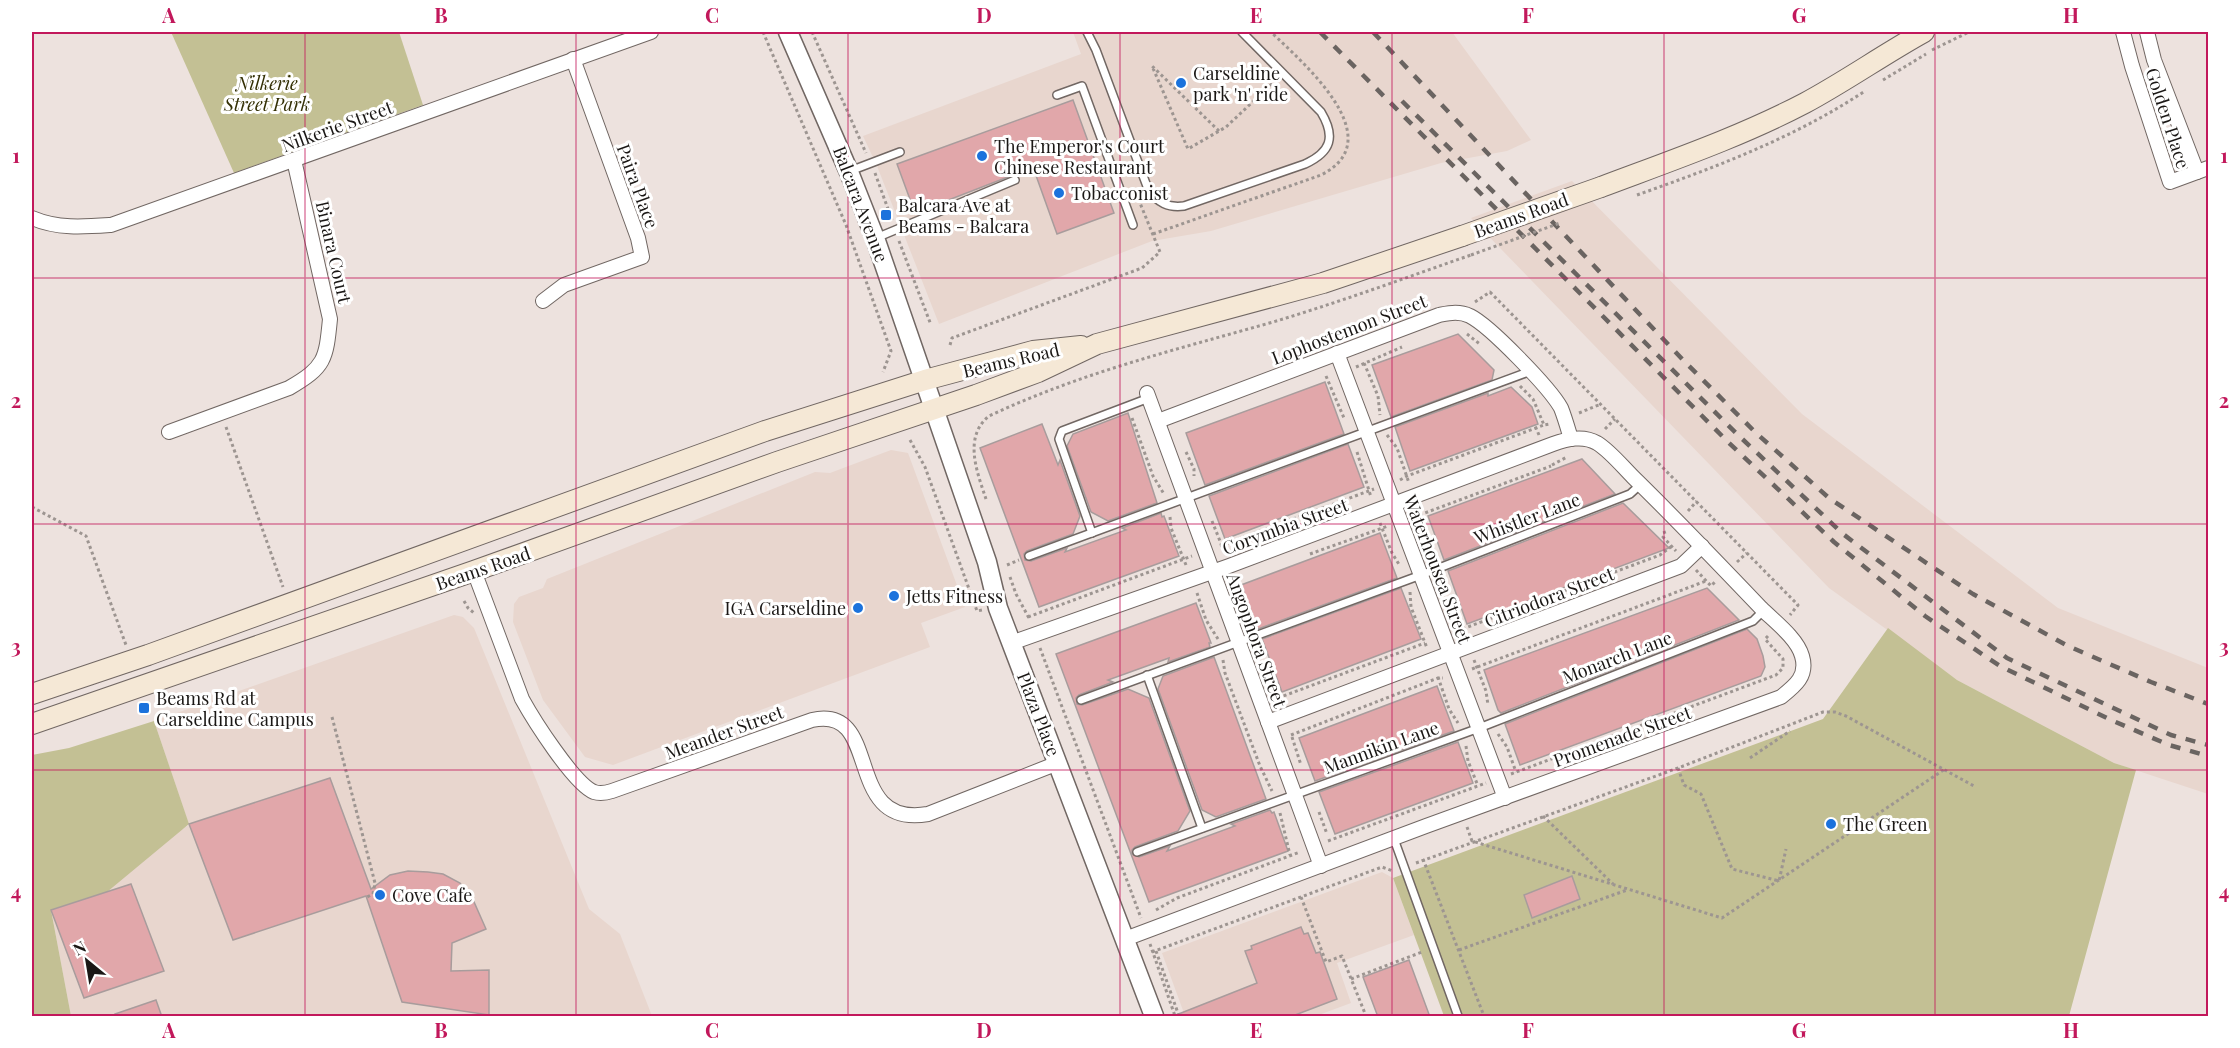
<svg xmlns="http://www.w3.org/2000/svg" width="2240" height="1048" font-family="'Playfair Display',serif">
<style>
.built{fill:#e8d6ce}
.green{fill:#c3c094}
.building{fill:#e1a7aa;stroke:#a89c9c;stroke-width:1.5}
.lines{fill:none;stroke-linecap:round;stroke-linejoin:round}
.service-casing{stroke:#716763;stroke-width:10}
.minor-casing{stroke:#716763;stroke-width:16}
.tertiary-casing{stroke:#716763;stroke-width:21}
.secondary-casing{stroke:#716763;stroke-width:22}
.path{stroke:#9d9591;stroke-width:3;stroke-dasharray:3 3;stroke-linecap:butt}
.service{stroke:#fff;stroke-width:7}
.minor{stroke:#fff;stroke-width:14}
.tertiary{stroke:#fff;stroke-width:18}
.secondary{stroke:#f5e8d6;stroke-width:20}
.rail{stroke:#6a6461;stroke-width:4.5;stroke-dasharray:10 10;stroke-linecap:butt}
.secondary-bridge-casing{stroke:#716763;stroke-width:22;stroke-linecap:butt}
.path-bridge{stroke:#9d9591;stroke-width:3;stroke-dasharray:3 3;stroke-linecap:butt}
.secondary-bridge{stroke:#f5e8d6;stroke-width:20}
.grid{fill:none;stroke:#c2185b;stroke-width:1.5;stroke-opacity:0.55}
.poi-dot{fill:#1b72dc;stroke:#fff;stroke-width:2}
.labels{text-anchor:middle;dominant-baseline:central;stroke-width:6;stroke-linejoin:round;paint-order:stroke}
.poi-label{font-size:18px;fill:#1a1715;stroke:#fff;text-anchor:start}
.park-label{font-size:18px;font-style:italic;fill:#332f04;stroke:#fff}
.street-label{font-size:18px;fill:#1a1715;stroke:#fff}
.neatline{fill:none;stroke:#c2185b;stroke-width:2}
.grid-label{font-size:20px;text-anchor:middle;font-weight:bold;fill:#c2185b}
</style>
<rect width="100%" height="100%" fill="#ede2de"/>
<g class="built">
<path d="M1073,32H1452L1531,140L1507,151L1441,163L1211,231L1152,241L939,324L877,166L863,136L1081,54Z"/>
<path d="M1572,181L1802,414L2058,608L2208,668V794L2114,763L1957,680L1829,588L1471,218Z"/>
<path d="M891,450L908,453L965,607L921,623L930,647L613,765L585,757L543,700L513,622L514,604L519,597L543,588L547,579L815,472L830,473Z"/>
<path d="M454,615L463,617L474,628L589,909L620,934L652,1016H71L51,910L189,825L154,721Z"/>
<path d="M1382,872L1393,878L1414,935L1337,963L1351,1003L1316,1016H1185L1162,953Z"/>
</g>
<g class="green">
<path d="M171,32H399L423,105L234,173Z"/>
<path d="M1888,628L1957,680L2114,763L2136,770L2069,1016H1444L1393,878L1823,719Z"/>
<path d="M154,721L189,824L107,892L51,910L71,1016H32V755L69,748Z"/>
</g>
<g class="building">
<path d="M1073,100L1114,213L1057,234L1034,170L1018,175H1013L915,213L897,164Z"/>
<path d="M1458,334L1494,370L1492,380L1391,417L1372,365Z"/>
<path d="M1325,382L1344,434L1205,485L1186,433Z"/>
<path d="M1511,387L1532,407L1538,424L1410,471L1395,427L1488,393V396Z"/>
<path d="M1128,413L1157,503L1108,521L1091,512L1067,446L1073,434Z"/>
<path d="M1042,424L1058,465L1060,460L1080,516L1073,534L1027,551L1024,554L1025,560L1031,561L1067,548L1065,552L1126,530L1122,528L1161,513L1162,517L1164,516L1179,556L1039,607L980,448Z"/>
<path d="M1348,444L1364,487L1225,539L1209,496Z"/>
<path d="M1582,459L1615,494L1444,560L1428,516Z"/>
<path d="M1623,503L1669,548L1467,624L1448,571Z"/>
<path d="M1380,533L1397,578L1258,629L1241,585Z"/>
<path d="M1401,588L1421,639L1282,692L1262,639Z"/>
<path d="M1707,588L1739,620L1501,713L1498,710L1484,670Z"/>
<path d="M1196,603L1211,643H1209L1210,647L1168,662L1169,658L1108,680L1113,682L1079,695L1076,698L1077,704L1082,705L1128,689L1149,698L1190,811L1178,831L1135,847L1132,850V854L1139,857L1170,846L1167,851L1235,826L1231,824L1270,810L1272,813L1274,812L1288,851L1149,902L1056,654Z"/>
<path d="M1747,629L1757,639L1763,656L1765,667L1761,676L1520,765L1505,724Z"/>
<path d="M1214,657L1266,799L1216,817L1202,810L1158,689L1163,676Z"/>
<path d="M1437,686L1454,731L1315,781L1299,738Z"/>
<path d="M1458,742L1473,783L1335,834L1319,792Z"/>
<path d="M330,778L371,889L390,875L408,871L428,872L443,874L460,883L474,902L486,929L452,943L451,971L489,970V1015L402,1002L366,896L233,940L189,824Z"/>
<path d="M1572,876L1580,899L1532,918L1524,895Z"/>
<path d="M131,884L164,971L84,998L51,910Z"/>
<path d="M1301,927L1304,934L1308,933L1316,953L1320,952L1337,999L1290,1017H1171L1257,983L1245,951L1252,949L1251,946Z"/>
<path d="M1409,960L1430,1017H1378L1363,977Z"/>
<path d="M156,1000L162,1017H116L115,1014Z"/>
</g>
<g class="lines">
<g class="service-casing">
<g id="service">
<path d="M1087,32L1096,50L1148,189C1158,203 1168,208 1184,206L1305,164C1331,152 1336,137 1321,112L1242,32"/>
<path d="M1057,95L1082,86L1133,225"/>
<path d="M850,171L900,152"/>
<path d="M876,238L1015,180"/>
<path d="M1092,533L1059,439L1062,431L1149,398"/>
<path d="M1029,556L1531,371"/>
<path d="M1147,675L1202,828"/>
<path d="M1081,700L1421,575L1630,494L1641,484"/>
<path d="M1394,839L1458,1016"/>
<path d="M1137,852L1479,728L1753,621L1764,610"/>
</g>
</g>
<g class="minor-casing">
<g id="minor">
<path d="M2123,32L2132,66L2170,182L2208,168"/>
<path d="M2147,32L2154,60L2197,172"/>
<path d="M32,218C58,229 83,227 111,225L651,32"/>
<path d="M543,301L564,285L642,257L638,238L573,59"/>
<path d="M1337,353L1505,798"/>
<path d="M1147,393L1321,866"/>
<path d="M1158,421L1439,315C1450,313 1459,311 1470,316C1490,326 1550,388 1561,408C1565,418 1568,429 1571,439"/>
<path d="M169,432L289,388C325,367 326,360 330,319L294,160"/>
<path d="M474,571L522,699C533,719 574,784 594,792C600,794 606,793 612,791L812,720C884,704 841,829 928,814L1058,763"/>
<path d="M1011,643L1229,566L1553,444C1567,439 1583,435 1597,443C1610,451 1622,466 1633,477C1677,520 1719,564 1761,608C1774,621 1797,638 1802,656C1808,676 1795,686 1781,697L1426,826L1125,939"/>
<path d="M1268,722L1681,566L1702,546"/>
</g>
</g>
<g class="tertiary-casing">
<path id="tertiary" d="M788,32L849,172L875,238L987,562L998,608L1154,1016"/>
</g>
<g class="secondary-casing">
<g id="secondary">
<path d="M1601,187C1670,161 1740,137 1805,103C1846,81 1884,54 1924,32"/>
<path d="M32,694L148,655L765,431L925,380L1033,351L1081,346"/>
<path d="M32,724L474,571L777,462L976,395L1038,372L1097,344L1323,283L1462,236"/>
</g>
</g>
<g class="path">
<path d="M763,32L846,225L891,351L883,372"/>
<path d="M812,32L866,153"/>
<path d="M1932,50L1969,32"/>
<path d="M1883,80L1926,54"/>
<path d="M1219,131L1152,66L1188,149L1226,127L1276,80"/>
<path d="M875,173L892,220"/>
<path d="M1637,195C1716,167 1794,138 1865,91"/>
<path d="M1153,234L1321,175C1393,139 1302,62 1271,32"/>
<path d="M899,241L931,325"/>
<path d="M1475,302L1490,292L1798,605L1790,615"/>
<path d="M1467,334L1481,345"/>
<path d="M950,345L952,338L1142,268L1160,252L1140,203"/>
<path d="M1364,363L1378,396L1380,415"/>
<path d="M1356,367L1402,347"/>
<path d="M1326,376L1344,418"/>
<path d="M1520,386L1533,399L1544,425L1550,424"/>
<path d="M1579,413L1601,404"/>
<path d="M1132,418L1153,476L1164,494"/>
<path d="M226,427L283,587"/>
<path d="M1605,429L1615,419"/>
<path d="M1387,435L1397,448L1409,483"/>
<path d="M1539,435L1536,428L1544,425"/>
<path d="M910,440L925,467L977,611L982,610"/>
<path d="M1186,452L1194,469V476"/>
<path d="M1357,452L1371,497"/>
<path d="M1552,465L1567,457"/>
<path d="M1400,480L1407,476L1536,428"/>
<path d="M986,499C977,472 963,437 989,416C1083,372 1175,350 1273,322C1340,302 1405,278 1471,255"/>
<path d="M32,507L86,536L126,645"/>
<path d="M1419,509L1430,540L1433,557"/>
<path d="M1688,511L1697,501"/>
<path d="M1170,517L1171,528L1186,565"/>
<path d="M1414,517L1551,466"/>
<path d="M1212,521L1224,551"/>
<path d="M1380,523L1392,553L1400,566"/>
<path d="M1664,531L1665,534L1663,537L1676,551"/>
<path d="M1220,546L1374,489"/>
<path d="M1310,554L1388,526"/>
<path d="M1737,562L1747,553"/>
<path d="M1007,565L1019,560"/>
<path d="M1696,570L1711,586L1716,581"/>
<path d="M1010,577L1016,594L1030,620"/>
<path d="M1234,580L1245,613"/>
<path d="M1441,580L1451,596L1464,631"/>
<path d="M1410,592L1411,607L1427,648"/>
<path d="M1197,593L1206,620L1218,639"/>
<path d="M464,601L468,608L474,613"/>
<path d="M1028,617L1192,556"/>
<path d="M1457,631L1660,555L1672,546"/>
<path d="M1040,648L1141,918"/>
<path d="M1223,660L1225,673L1260,766L1272,791"/>
<path d="M1474,660L1486,691L1488,705"/>
<path d="M1472,669L1706,581"/>
<path d="M1438,677L1449,709L1458,723"/>
<path d="M1272,683L1279,702"/>
<path d="M1278,698L1425,643"/>
<path d="M332,717L375,883L373,894L365,898"/>
<path d="M1498,734L1507,747L1516,772"/>
<path d="M1291,735L1438,678H1443"/>
<path d="M1292,737L1301,765"/>
<path d="M1466,746L1468,761L1478,786"/>
<path d="M1750,758L1790,731"/>
<path d="M1678,768L1684,785L1701,794L1732,869L1779,881L1786,849"/>
<path d="M1511,774L1776,675L1783,668V659L1765,639L1768,636"/>
<path d="M1319,812L1327,834"/>
<path d="M1280,813L1290,855"/>
<path d="M1543,816L1613,884"/>
<path d="M1467,827L1472,841L1722,918L1945,769"/>
<path d="M1328,841L1486,783"/>
<path d="M1423,859L1484,1016"/>
<path d="M1416,863L1678,768L1823,712H1835L1846,716L1974,786"/>
<path d="M1301,897L1326,962L1342,956L1366,1016"/>
<path d="M1156,910L1177,898L1300,852"/>
<path d="M1150,944L1175,1016"/>
<path d="M1459,950L1627,890"/>
<path d="M1156,951L1179,1016"/>
<path d="M1152,952L1382,867L1393,871"/>
<path d="M1351,979L1422,952"/>
</g>
<use href="#service" class="service"/>
<use href="#minor" class="minor"/>
<use href="#tertiary" class="tertiary"/>
<use href="#secondary" class="secondary"/>
<g class="rail">
<path d="M1320,32L1728,442L1834,542L1925,616L2000,666L2111,720L2169,745L2208,756"/>
<path d="M1373,32L1683,360L1755,432L1829,498L1973,594L2068,646L2151,682L2208,704"/>
<path d="M1402,101L1737,434L1843,534L2007,658L2171,735L2208,745"/>
</g>
<g class="secondary-bridge-casing">
<path id="secondary-bridge" d="M1462,236L1601,187"/>
</g>
<path class="path-bridge" d="M1471,255L1560,223"/>
<use href="#secondary-bridge" class="secondary-bridge"/>
</g>
<path class="grid" d="M305,32V1016M576,32V1016M848,32V1016M1120,32V1016M1392,32V1016M1664,32V1016M1935,32V1016M32,278H2208M32,524H2208M32,770H2208"/>
<g class="poi-dot">
<circle cx="1181" cy="83" r="6"/>
<circle cx="982" cy="156" r="6"/>
<circle cx="1059" cy="193" r="6"/>
<rect x="880" y="209" width="12" height="12" rx="3"/>
<circle cx="894" cy="596" r="6"/>
<circle cx="858" cy="608" r="6"/>
<rect x="138" y="702" width="12" height="12" rx="3"/>
<circle cx="1831" cy="824" r="6"/>
<circle cx="380" cy="895" r="6"/>
</g>
<g class="labels">
<g class="poi-label">
<text x="1193" y="73">Carseldine<tspan x="1193" dy="21">park 'n' ride</tspan></text>
<text x="994" y="146">The Emperor's Court<tspan x="994" dy="21">Chinese Restaurant</tspan></text>
<text x="1071" y="193">Tobacconist</text>
<text x="898" y="205">Balcara Ave at<tspan x="898" dy="21">Beams - Balcara</tspan></text>
<text x="906" y="596">Jetts Fitness</text>
<text x="846" y="608" text-anchor="end">IGA Carseldine</text>
<text x="156" y="698">Beams Rd at<tspan x="156" dy="21">Carseldine Campus</tspan></text>
<text x="1843" y="824">The Green</text>
<text x="392" y="895">Cove Cafe</text>
</g>
<g class="park-label">
<text x="267" y="83">Nilkerie<tspan x="267" dy="21">Street Park</tspan></text>
</g>
<g class="street-label">
<text transform="translate(2168 118) rotate(72)">Golden Place</text>
<text transform="translate(337 126) rotate(-20)">Nilkerie Street</text>
<text transform="translate(638 186) rotate(70)">Paira Place</text>
<text transform="translate(861 204) rotate(69)">Balcara Avenue</text>
<text transform="translate(1521 215) rotate(-20)">Beams Road</text>
<text transform="translate(334 252) rotate(77)">Binara Court</text>
<text transform="translate(1349 329) rotate(-21)">Lophostemon Street</text>
<text transform="translate(1011 360) rotate(-13)">Beams Road</text>
<text transform="translate(1527 518) rotate(-21)">Whistler Lane</text>
<text transform="translate(1285 526) rotate(-20)">Corymbia Street</text>
<text transform="translate(483 568) rotate(-19)">Beams Road</text>
<text transform="translate(1438 569) rotate(69)">Waterhousea Street</text>
<text transform="translate(1549 597) rotate(-21)">Citriodora Street</text>
<text transform="translate(1257 640) rotate(70)">Angophora Street</text>
<text transform="translate(1617 657) rotate(-21)">Monarch Lane</text>
<text transform="translate(1039 714) rotate(69)">Plaza Place</text>
<text transform="translate(724 732) rotate(-20)">Meander Street</text>
<text transform="translate(1622 736) rotate(-20)">Promenade Street</text>
<text transform="translate(1381 747) rotate(-20)">Mannikin Lane</text>
</g>
</g>
<rect width="2240" height="1048" fill="none" stroke="#ffffff" stroke-width="66"/>
<g transform="translate(87 961) rotate(330)" stroke="#ffffff" stroke-width="4.5" paint-order="stroke">
<path d="M0-4.5L10 22L0 15L-10 22Z" fill="#1a1715"/>
<text y="-9" font-size="16" font-weight="bold" text-anchor="middle" fill="#1a1715">N</text>
</g>
<rect x="33" y="33" width="2174" height="982" class="neatline"/>
<g class="grid-label">
<text x="169" y="23">A</text>
<text x="441" y="23">B</text>
<text x="712" y="23">C</text>
<text x="984" y="23">D</text>
<text x="1256" y="23">E</text>
<text x="1528" y="23">F</text>
<text x="1799" y="23">G</text>
<text x="2071" y="23">H</text>
<text x="16" y="163">1</text>
<text x="2224" y="163">1</text>
<text x="16" y="408">2</text>
<text x="2224" y="408">2</text>
<text x="16" y="654">3</text>
<text x="2224" y="654">3</text>
<text x="16" y="899">4</text>
<text x="2224" y="899">4</text>
<text x="169" y="1038">A</text>
<text x="441" y="1038">B</text>
<text x="712" y="1038">C</text>
<text x="984" y="1038">D</text>
<text x="1256" y="1038">E</text>
<text x="1528" y="1038">F</text>
<text x="1799" y="1038">G</text>
<text x="2071" y="1038">H</text>
</g>
</svg>
